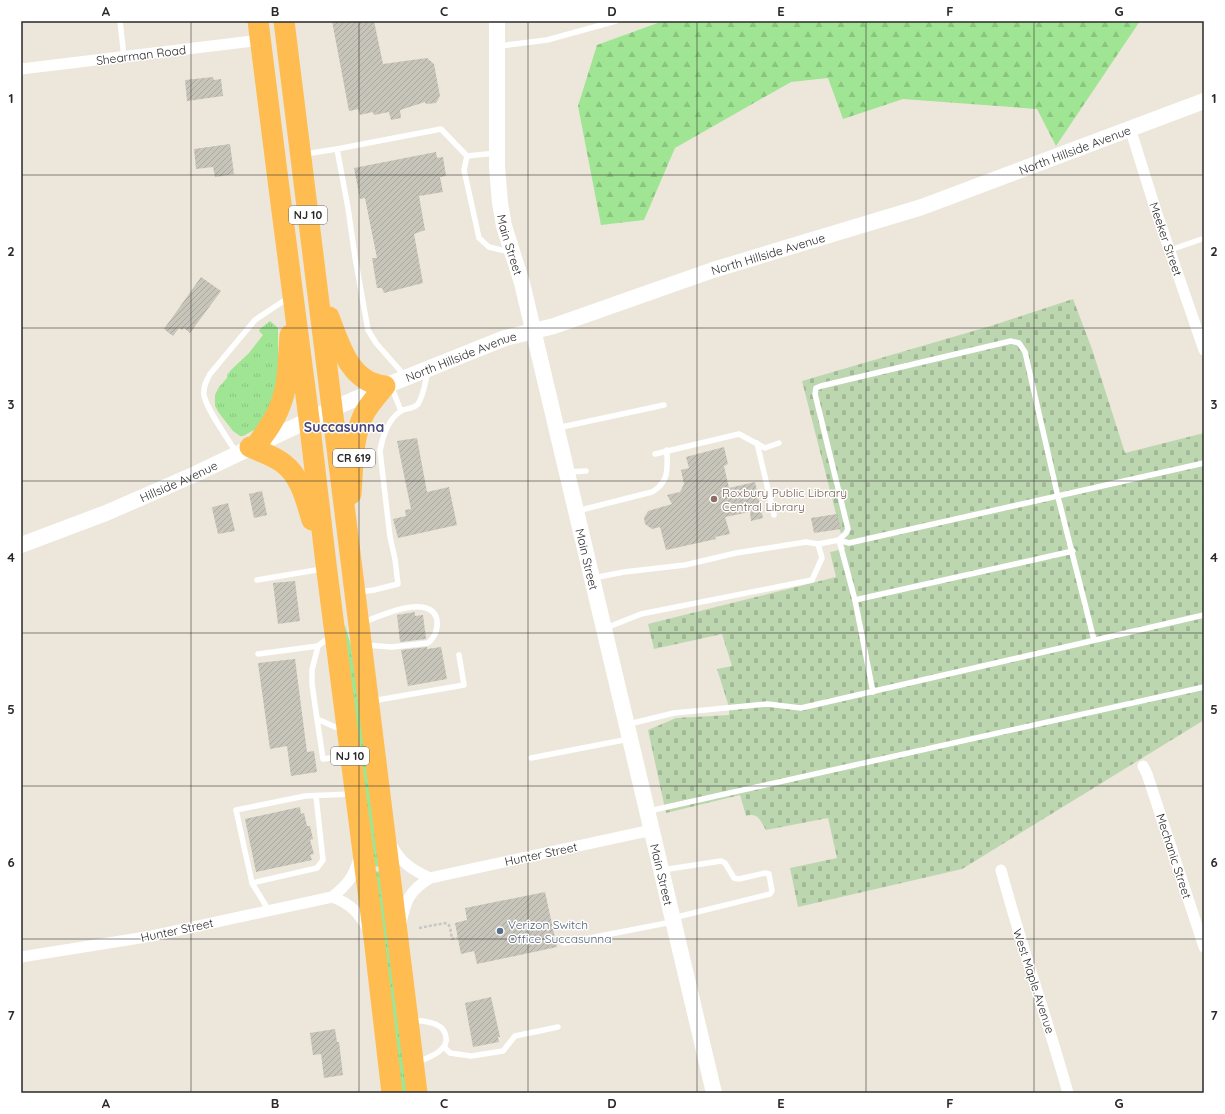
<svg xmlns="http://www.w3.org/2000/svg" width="1225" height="1114" font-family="Quicksand,sans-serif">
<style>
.grass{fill:url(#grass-tufts)}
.forest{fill:url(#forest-firs)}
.cemetery{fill:url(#cemetery-stones)}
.building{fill:url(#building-hatch)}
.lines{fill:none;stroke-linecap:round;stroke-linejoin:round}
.path{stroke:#c7c7c7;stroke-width:2.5;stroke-dasharray:3 2;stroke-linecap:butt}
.lane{stroke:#fff;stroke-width:5.5}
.street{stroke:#fff;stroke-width:11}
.secondary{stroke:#fff;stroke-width:16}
.highway{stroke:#ffbc51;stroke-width:21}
.grid{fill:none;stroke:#292929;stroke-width:1;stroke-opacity:0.55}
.education-dot{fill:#8d6e63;stroke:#fff;stroke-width:1.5}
.service-dot{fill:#5c6f8a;stroke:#fff;stroke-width:1.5}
.labels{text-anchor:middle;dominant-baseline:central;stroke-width:3;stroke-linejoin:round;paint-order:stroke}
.shield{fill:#fff;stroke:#696969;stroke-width:1}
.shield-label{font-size:11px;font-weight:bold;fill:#292929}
.street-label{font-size:12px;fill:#292929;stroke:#fff}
.education-label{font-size:12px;fill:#785e54;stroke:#fff;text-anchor:start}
.service-label{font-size:12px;fill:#4e5e75;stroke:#fff;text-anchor:start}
.quarter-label{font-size:14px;font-weight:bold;fill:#48477b;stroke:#fff}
.neatline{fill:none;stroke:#292929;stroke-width:1.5}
.grid-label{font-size:13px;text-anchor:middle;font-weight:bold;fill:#292929}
</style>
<defs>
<pattern id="grass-tufts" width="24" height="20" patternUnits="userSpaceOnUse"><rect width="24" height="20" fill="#a0e593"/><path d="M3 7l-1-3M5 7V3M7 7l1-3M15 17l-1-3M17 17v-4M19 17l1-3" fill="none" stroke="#8ac47f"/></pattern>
<pattern id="forest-firs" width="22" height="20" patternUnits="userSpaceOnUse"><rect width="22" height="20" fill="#a0e593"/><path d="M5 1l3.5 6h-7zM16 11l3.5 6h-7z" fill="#8ac47f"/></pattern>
<pattern id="cemetery-stones" width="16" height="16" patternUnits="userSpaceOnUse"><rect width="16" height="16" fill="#bcd6b0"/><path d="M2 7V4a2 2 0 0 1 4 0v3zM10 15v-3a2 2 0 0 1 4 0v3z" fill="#a2b897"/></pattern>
<pattern id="building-hatch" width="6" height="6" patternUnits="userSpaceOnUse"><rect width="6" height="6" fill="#c7c4b9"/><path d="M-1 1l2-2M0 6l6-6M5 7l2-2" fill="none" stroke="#aba89f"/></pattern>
</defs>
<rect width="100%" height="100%" fill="#ece7da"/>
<g class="grass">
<path d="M270,321L278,328V394L256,429L243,436H240L233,431L219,413L215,406V395L219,387L227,378V375L231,370L249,353L263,335L259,331L260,329Z"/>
<path d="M345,626L354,655L381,866L372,867L342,627Z"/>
<path d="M382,871L410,1093H400L372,872Z"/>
</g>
<path class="forest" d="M663,21H1140L1056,146L1037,109L903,99L843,119L828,78L791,82L675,148L644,220L601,225L578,106L597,45Z"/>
<path class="cemetery" d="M1073,299L1092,349L1125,453L1204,433V720L962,869L798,907L790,868L837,858L828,818L766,830C760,821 759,812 746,816L740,795L666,813L648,730L676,718L729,715V707L717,669L732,666L722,634L654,649L648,624L836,577L830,552L845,549L802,381L994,325Z"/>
<g class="building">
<path d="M332,21H374L383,64L427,58L434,64L440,96L436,103L426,104L425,102L400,110L401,118L391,120L389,112L374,115L373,112L360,115L358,109L349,111Z"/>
<path d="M213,77L214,80L221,79L223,96L187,101L185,80Z"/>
<path d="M230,144L234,174L215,177L213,167L196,169L194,149Z"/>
<path d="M436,152L437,158L443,157L446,176L440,177L443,192L419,196L425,230L414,234L423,283L384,293L382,288H377L372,258H377L365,198L360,199L354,168Z"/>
<path d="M201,277L221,291L190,333L184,328L182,330L179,328L173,336L164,329Z"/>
<path d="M417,438L427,492L449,487L457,525L398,538L393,519L406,516L405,510L411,509L397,441Z"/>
<path d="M724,447L728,464L724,466L729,488L755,482L763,518L751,521L750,512L725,517L730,534L715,537L716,539L666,550L660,527L652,529L645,524L644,518L648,511L672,504L667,495L680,492L684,484L681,470L689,468L686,457Z"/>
<path d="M262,491L267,515L254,518L249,494Z"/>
<path d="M228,503L235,531L218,534L212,508L213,507Z"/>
<path d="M837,514L841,529L814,533L811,518Z"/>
<path d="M295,581L300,621L278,624L273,583Z"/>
<path d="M415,612V616L423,615L426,639L400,642L397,615Z"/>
<path d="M427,647V649L441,647L447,679L408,686L401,650Z"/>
<path d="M295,659L307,752L314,751L317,772L291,776L287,746L270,749L258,663Z"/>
<path d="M300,807L301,814L304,813L307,826H310L313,839L310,840L314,854L310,855L312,860L256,872L245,819Z"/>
<path d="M545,892L557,947L477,964L474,951L461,954L455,923L467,920L465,908Z"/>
<path d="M491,997L500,1037H498L499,1042L473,1047L465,1003Z"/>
<path d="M335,1029L337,1042H339L343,1075L324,1078L321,1054L313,1055L310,1033Z"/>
</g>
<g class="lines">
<path class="path" d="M419,928L445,923L448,924L450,927L452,939L458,938"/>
<g class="lane">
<path d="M120,21L124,57"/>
<path d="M499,46L547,40L616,21"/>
<path d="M337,149L348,208L355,257L368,330L376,343L405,376"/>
<path d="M305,154L337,149L441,129L467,156L496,153"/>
<path d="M467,156L464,170L479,238L489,247L510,252"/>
<path d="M1170,250L1202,239"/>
<path d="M391,386L401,411"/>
<path d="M557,428L664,405"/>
<path d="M757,443L774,515"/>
<path d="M237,454C229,440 206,409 204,395C203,387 206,381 210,374L255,320L288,298"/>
<path d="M655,454L739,434L765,448L779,443"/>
<path d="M568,472L586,471"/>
<path d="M577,511L652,492C670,481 667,469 667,450"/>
<path d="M818,544L839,540L849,543L1204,463"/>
<path d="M593,578L624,572L685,565L736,553L806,542L818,544L822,558L812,580L641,614L606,628"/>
<path d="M257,580L322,569"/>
<path d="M359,592L374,590L398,584L395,559L390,537L380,451C382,438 388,419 401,411C406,408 414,409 418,404C424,395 425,382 428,371"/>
<path d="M855,600L1073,551"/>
<path d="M362,623C379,616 431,592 437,620C438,629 435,637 428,643L392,647L365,645"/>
<path d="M318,646L312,670V684L317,719L342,730"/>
<path d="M258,654L318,646L331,636"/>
<path d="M873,692L855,600L839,540L846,533L848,529L815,394L816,388L821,386L1011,341L1019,343L1025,352L1058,497L1094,640"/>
<path d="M372,701L464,685L459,655"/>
<path d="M317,719L323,759L346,756"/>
<path d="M629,724L674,713L767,704L801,708L1204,615"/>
<path d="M531,758L629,739"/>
<path d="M649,811L1204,687"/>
<path d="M662,870L721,861L725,863L734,878L739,879L765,873L769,874L772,891L770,894L673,918"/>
<path d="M252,883L317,868L323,860L316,796"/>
<path d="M269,911L252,883L236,810L305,796L351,794"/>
<path d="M564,943L672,922"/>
<path d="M412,1020C420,1021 430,1021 437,1025C442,1027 445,1031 446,1037C449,1051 427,1058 417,1062"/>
<path d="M444,1047L450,1053L471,1056L503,1051L515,1036L558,1027"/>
</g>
<g class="street">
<path d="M21,69L261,40"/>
<path d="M1130,128L1156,211L1204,350"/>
<path d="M1143,766L1147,774L1204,947"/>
<path d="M391,844C400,862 412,870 430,878"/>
<path d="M1001,870C1021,945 1047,1018 1068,1093"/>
<path d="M332,897C352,904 358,913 369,930"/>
<path d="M401,923C406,900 409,891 430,878L652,830"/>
<path d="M21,957L152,936L332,897C347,885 354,877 359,858"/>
</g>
<g class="secondary">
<path id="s1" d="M497,21V167L500,203L504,226L522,283L714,1093"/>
<path id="s2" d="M21,545L106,513L193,475L332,409L390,384L505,338L554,326L713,270L922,207L1204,101"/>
</g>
<g class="highway">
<path d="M258,21L279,188L309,419L326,564L374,938L392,1093"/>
<path d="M284,21L417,1093"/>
<path d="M329,317C340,345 349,382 385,386C377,396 368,405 363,416C352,440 353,468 351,494"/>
<path d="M257,444C266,432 275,420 280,406C289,385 288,358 290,335"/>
<path d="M250,447C261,452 275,456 284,464C301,477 306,501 312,520"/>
</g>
</g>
<path class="grid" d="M191,21V1093M359,21V1093M528,21V1093M697,21V1093M866,21V1093M1034,21V1093M21,175H1204M21,328H1204M21,481H1204M21,633H1204M21,786H1204M21,939H1204"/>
<circle class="education-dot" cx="714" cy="499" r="4"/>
<circle class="service-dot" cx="500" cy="931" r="4"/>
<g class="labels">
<g class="shield">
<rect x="289" y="206" width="38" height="18" rx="3"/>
<rect x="333" y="449" width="42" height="18" rx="3"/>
<rect x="331" y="747" width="38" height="18" rx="3"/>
</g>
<g class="shield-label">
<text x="308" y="215">NJ 10</text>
<text x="354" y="458">CR 619</text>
<text x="350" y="756">NJ 10</text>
</g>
<g class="street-label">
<text transform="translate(141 55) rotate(-7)">Shearman Road</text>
<text stroke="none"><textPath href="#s2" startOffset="1127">North Hillside Avenue</textPath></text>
<text transform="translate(1166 239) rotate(71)">Meeker Street</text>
<text stroke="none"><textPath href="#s1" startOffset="225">Main Street</textPath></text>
<text stroke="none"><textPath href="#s2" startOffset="803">North Hillside Avenue</textPath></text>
<text stroke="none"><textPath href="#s2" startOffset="479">North Hillside Avenue</textPath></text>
<text stroke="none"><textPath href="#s2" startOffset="170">Hillside Avenue</textPath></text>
<text stroke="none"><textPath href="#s1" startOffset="549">Main Street</textPath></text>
<text transform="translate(541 854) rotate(-12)">Hunter Street</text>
<text transform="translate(1174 856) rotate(72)">Mechanic Street</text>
<text stroke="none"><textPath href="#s1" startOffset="873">Main Street</textPath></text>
<text transform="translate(177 930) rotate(-12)">Hunter Street</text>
<text transform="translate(1034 981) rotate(72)">West Maple Avenue</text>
</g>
<g class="education-label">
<text x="722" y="492">Roxbury Public Library<tspan x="722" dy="14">Central Library</tspan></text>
</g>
<g class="service-label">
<text x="508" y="924">Verizon Switch<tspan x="508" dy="14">Office Succasunna</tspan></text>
</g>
<g class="quarter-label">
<text x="344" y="427">Succasunna</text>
</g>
</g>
<rect width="1225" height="1114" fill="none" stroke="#ffffff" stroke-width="44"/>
<rect x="22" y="22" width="1181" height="1070" class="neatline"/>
<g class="grid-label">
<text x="106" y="16">A</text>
<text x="275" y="16">B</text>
<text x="444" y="16">C</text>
<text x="612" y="16">D</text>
<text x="781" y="16">E</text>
<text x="950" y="16">F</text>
<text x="1119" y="16">G</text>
<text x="11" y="103">1</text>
<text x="1214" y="103">1</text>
<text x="11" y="256">2</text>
<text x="1214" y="256">2</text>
<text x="11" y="409">3</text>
<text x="1214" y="409">3</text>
<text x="11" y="562">4</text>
<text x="1214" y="562">4</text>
<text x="11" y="714">5</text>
<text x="1214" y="714">5</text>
<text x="11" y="867">6</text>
<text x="1214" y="867">6</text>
<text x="11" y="1020">7</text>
<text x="1214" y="1020">7</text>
<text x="106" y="1108">A</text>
<text x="275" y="1108">B</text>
<text x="444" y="1108">C</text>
<text x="612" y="1108">D</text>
<text x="781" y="1108">E</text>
<text x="950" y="1108">F</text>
<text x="1119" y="1108">G</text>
</g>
</svg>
